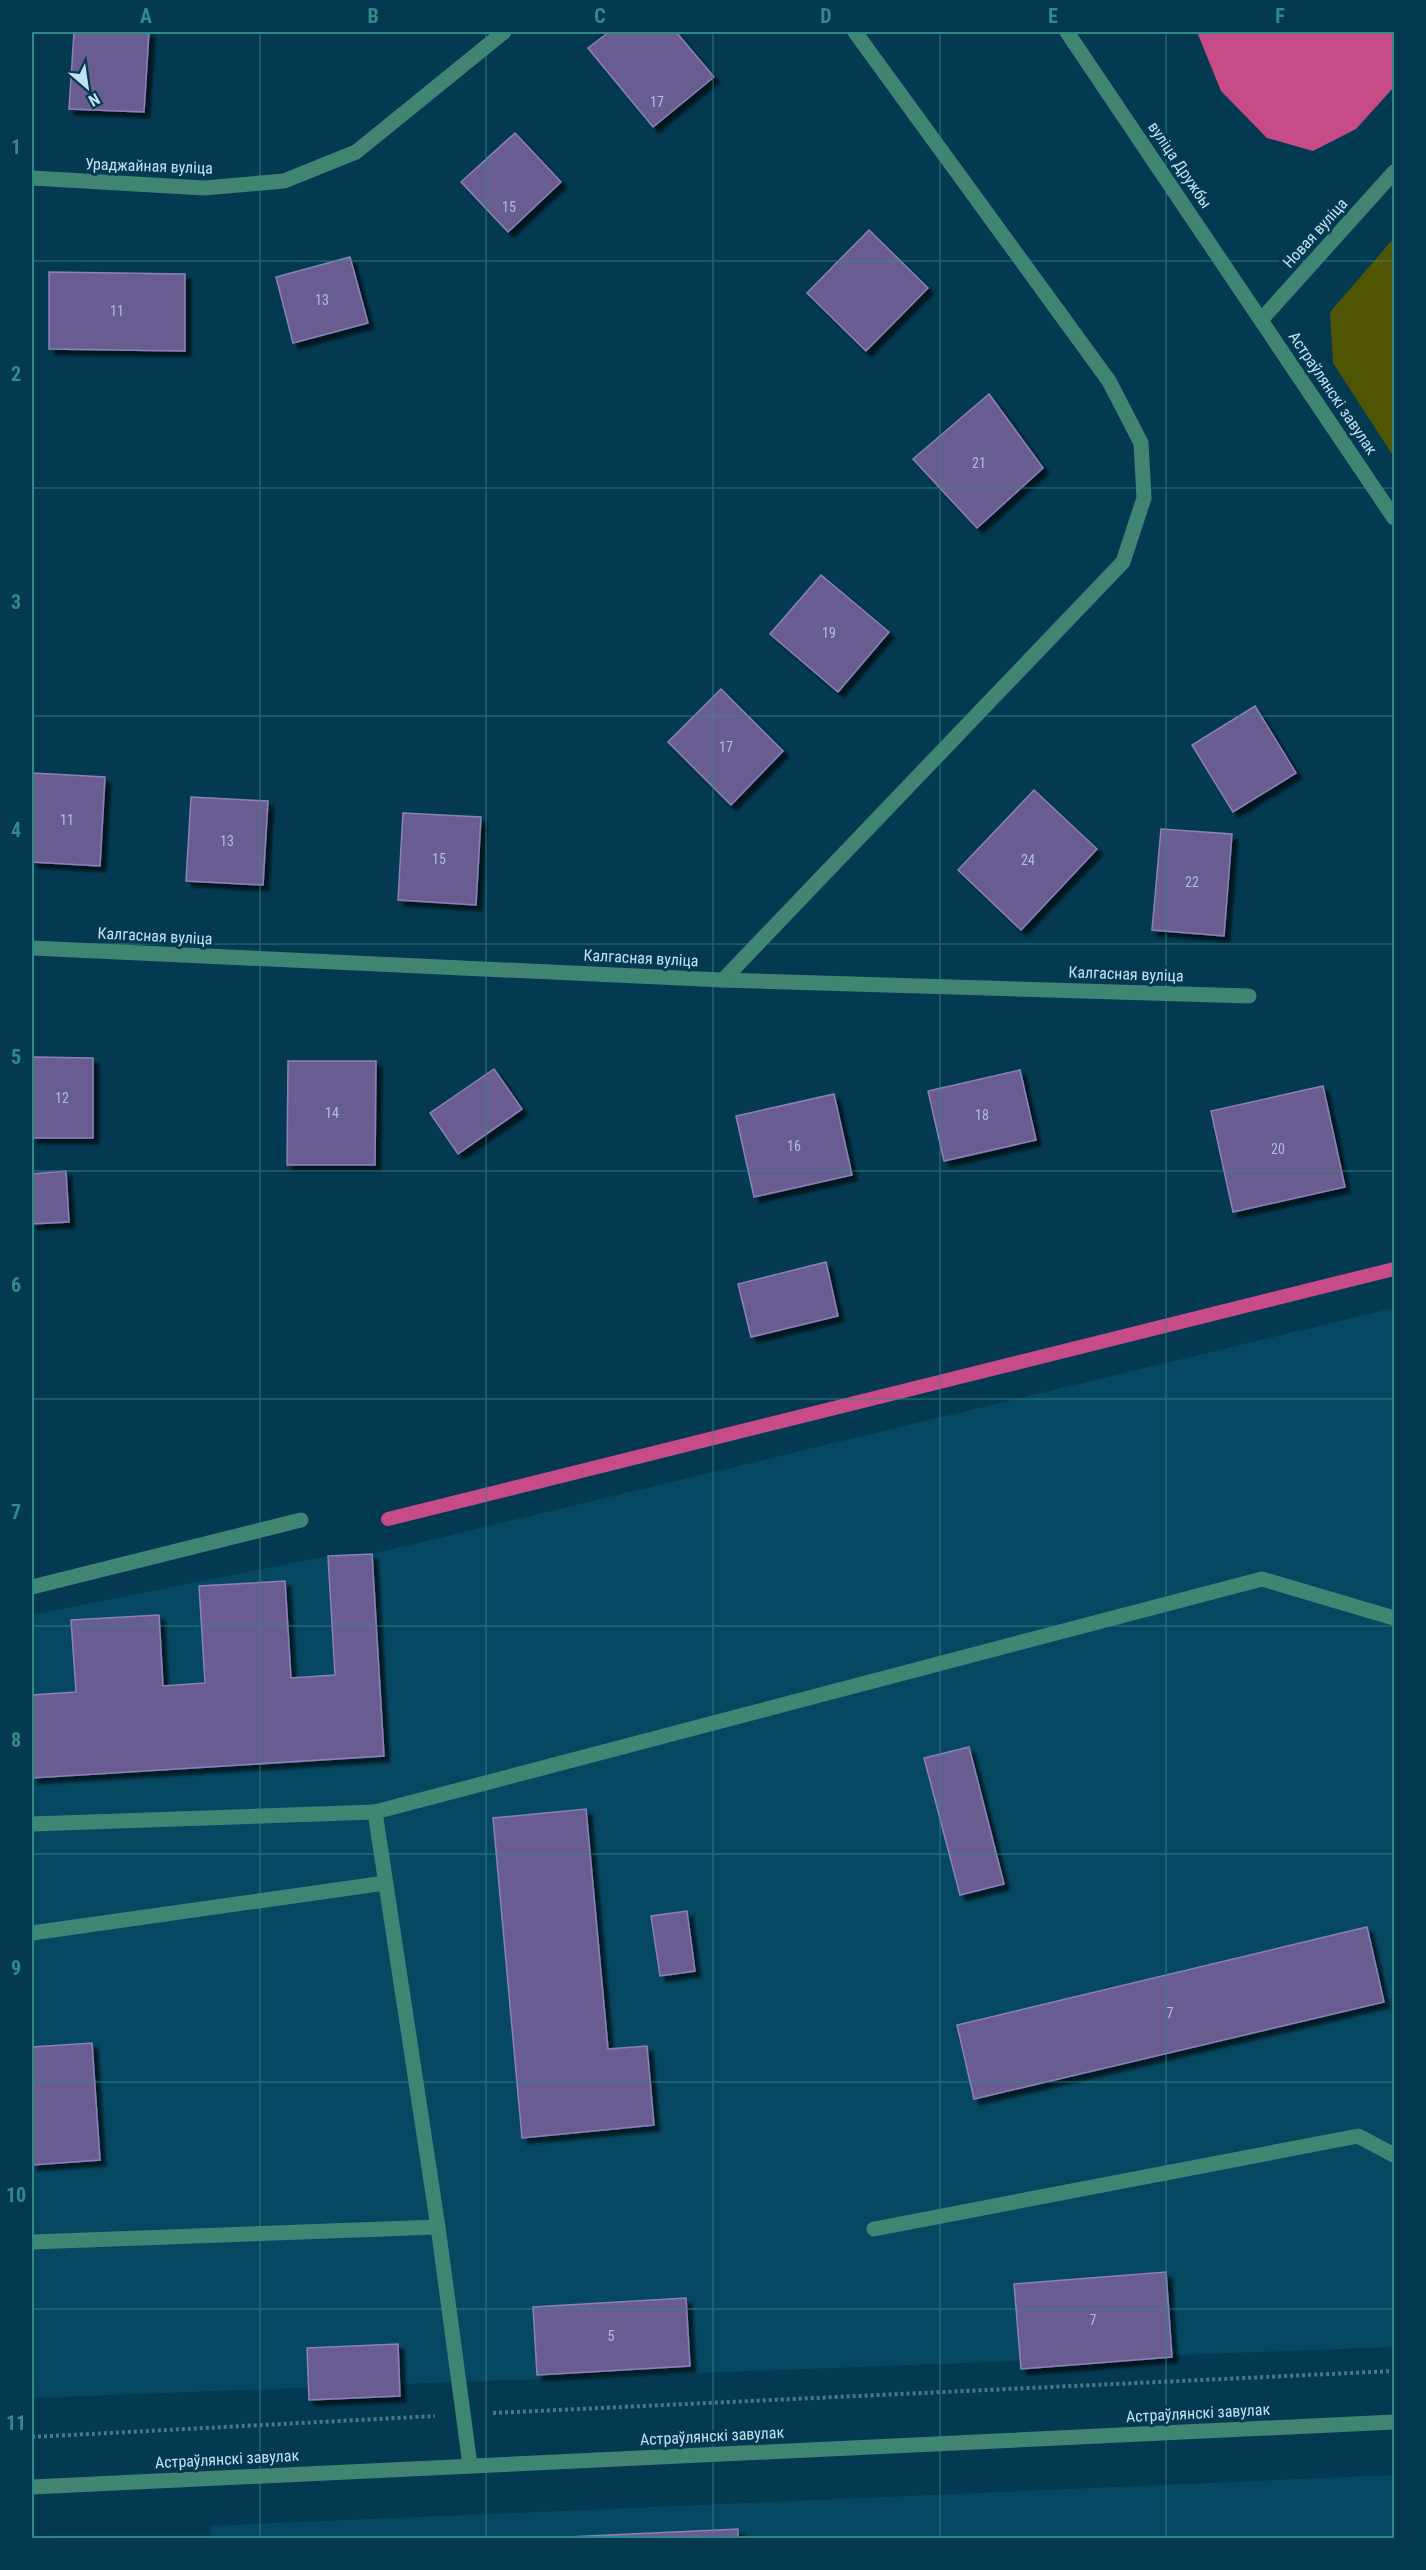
<svg xmlns="http://www.w3.org/2000/svg" width="1426" height="2570" font-family="'Roboto Condensed',sans-serif">
<style>
.built{fill:#064761}
.green{fill:#505503}
.water{fill:#c74b87}
.lines{fill:none;stroke-linecap:round;stroke-linejoin:round}
.stream{stroke:#c74b87;stroke-width:14}
.building{fill:#685c90;stroke:#8c80b8;stroke-width:1.5;filter:url(#shadow)}
.path{stroke:#48768c;stroke-width:4;stroke-dasharray:3 3;stroke-linecap:butt}
.minor{stroke:#408572;stroke-width:15}
.grid{fill:none;stroke:#338b89;stroke-width:1.5;stroke-opacity:0.55}
.labels{text-anchor:middle;dominant-baseline:central;stroke-width:6;stroke-linejoin:round;paint-order:stroke}
.number-label{font-size:14px;fill:#acc0da}
.street-label{font-size:16px;fill:#c2e1f3;stroke:#033a51}
.neatline{fill:none;stroke:#338b89;stroke-width:2}
.grid-label{font-size:20px;text-anchor:middle;font-weight:bold;fill:#338b89}
</style>
<defs>
<filter id="shadow"><feDropShadow dx="5.5" dy="5.5" stdDeviation="1.5" flood-color="#0009"/></filter>
</defs>
<rect width="100%" height="100%" fill="#033a51"/>
<g class="built">
<path d="M1394,1308V2347L32,2398V1615L328,1556L372,1554Z"/>
<path d="M1394,2475V2538H212L210,2526Z"/>
</g>
<path class="green" d="M1394,238V457L1333,363L1330,312Z"/>
<path class="water" d="M1197,32H1394V87L1356,129L1313,151L1267,138L1221,91Z"/>
<g class="lines">
<path class="stream" d="M388,1519L1394,1269"/>
</g>
<g class="building">
<path d="M74,32H149L144,112L69,109Z"/>
<path d="M609,32H676L714,77L653,127L588,48Z"/>
<path d="M515,133L561,182L508,232L461,182Z"/>
<path d="M869,230L928,288L866,351L807,293Z"/>
<path d="M350,257L368,323L293,343L276,277Z"/>
<path d="M49,272L185,274V351L49,349Z"/>
<path d="M989,394L1043,468L977,528L913,459Z"/>
<path d="M821,575L889,632L838,692L770,634Z"/>
<path d="M721,689L783,751L731,805L668,742Z"/>
<path d="M1255,706L1296,773L1233,812L1192,745Z"/>
<path d="M32,773L105,777L100,866L32,862Z"/>
<path d="M1034,790L1097,849L1021,930L958,870Z"/>
<path d="M191,797L268,801L263,885L186,881Z"/>
<path d="M403,813L481,817L476,905L398,900Z"/>
<path d="M1161,829L1232,834L1224,936L1152,930Z"/>
<path d="M32,1057L93,1058V1138H32Z"/>
<path d="M288,1061H376L375,1165H287Z"/>
<path d="M494,1069L522,1109L458,1154L430,1113Z"/>
<path d="M1020,1070L1036,1140L944,1161L928,1091Z"/>
<path d="M1323,1086L1345,1187L1233,1212L1211,1111Z"/>
<path d="M834,1094L852,1175L754,1197L736,1116Z"/>
<path d="M66,1171L69,1222L32,1224V1174Z"/>
<path d="M826,1262L838,1316L751,1337L738,1284Z"/>
<path d="M372,1554L384,1756L32,1778V1695L76,1692L71,1620L159,1615L163,1686L205,1683L199,1586L285,1581L291,1678L335,1675L328,1556Z"/>
<path d="M969,1747L1004,1884L960,1895L924,1758Z"/>
<path d="M586,1809L608,2049L647,2046L654,2125L522,2138L493,1818Z"/>
<path d="M687,1911L695,1971L660,1976L651,1916Z"/>
<path d="M1367,1927L1384,2002L974,2099L957,2025Z"/>
<path d="M92,2043L100,2160L32,2165V2047Z"/>
<path d="M1166,2272L1172,2357L1021,2369L1014,2284Z"/>
<path d="M686,2298L690,2366L537,2375L533,2307Z"/>
<path d="M398,2344L400,2396L309,2400L307,2348Z"/>
<path d="M738,2529V2538H545Z"/>
</g>
<g class="lines">
<g class="path">
<path d="M493,2413L1394,2371"/>
<path d="M32,2437L435,2416"/>
</g>
<g class="minor">
<path d="M1067,32L1394,518"/>
<path d="M32,178L204,188L284,181L356,152L504,32"/>
<path d="M1262,319L1394,172"/>
<path d="M32,948L723,980L1249,996"/>
<path d="M723,980L1123,562L1144,498L1141,443L1109,381L855,32"/>
<path d="M32,1587L301,1520"/>
<path d="M32,1824L375,1812"/>
<path d="M32,1933L385,1883"/>
<path d="M874,2229L1358,2136L1394,2155"/>
<path d="M32,2242L438,2227"/>
<path d="M470,2465L438,2227L375,1812L1262,1579L1394,1618"/>
<path d="M32,2487L1394,2422"/>
</g>
</g>
<path class="grid" d="M260,32V2538M486,32V2538M713,32V2538M940,32V2538M1166,32V2538M32,261H1394M32,488H1394M32,716H1394M32,944H1394M32,1171H1394M32,1399H1394M32,1626H1394M32,1854H1394M32,2082H1394M32,2309H1394"/>
<g class="labels">
<g class="number-label">
<text x="657" y="102">17</text>
<text x="509" y="207">15</text>
<text x="322" y="300">13</text>
<text x="117" y="311">11</text>
<text x="979" y="463">21</text>
<text x="829" y="633">19</text>
<text x="726" y="747">17</text>
<text x="67" y="820">11</text>
<text x="227" y="841">13</text>
<text x="439" y="859">15</text>
<text x="1028" y="860">24</text>
<text x="1192" y="882">22</text>
<text x="62" y="1098">12</text>
<text x="332" y="1113">14</text>
<text x="982" y="1115">18</text>
<text x="794" y="1146">16</text>
<text x="1278" y="1149">20</text>
<text x="1170" y="2013">7</text>
<text x="1093" y="2320">7</text>
<text x="611" y="2336">5</text>
</g>
<g class="street-label">
<text transform="translate(1180 165) rotate(56)">вуліца Дружбы</text>
<text transform="translate(149 166) rotate(2)">Ураджайная вуліца</text>
<text transform="translate(1315 233) rotate(-48)">Новая вуліца</text>
<text transform="translate(1333 393) rotate(56)">Астраўлянскі завулак</text>
<text transform="translate(155 936) rotate(3)">Калгасная вуліца</text>
<text transform="translate(641 958) rotate(3)">Калгасная вуліца</text>
<text transform="translate(1126 974) rotate(2)">Калгасная вуліца</text>
<text transform="translate(1198 2413) rotate(-3)">Астраўлянскі завулак</text>
<text transform="translate(712 2436) rotate(-3)">Астраўлянскі завулак</text>
<text transform="translate(227 2459) rotate(-3)">Астраўлянскі завулак</text>
</g>
</g>
<rect width="1426" height="2570" fill="none" stroke="#033a51" stroke-width="66"/>
<g transform="translate(87 87) rotate(151)" stroke="#033a51" stroke-width="4.5" paint-order="stroke">
<path d="M0-4.5L10 22L0 15L-10 22Z" fill="#c2e1f3"/>
<text y="-9" font-size="16" font-weight="bold" text-anchor="middle" fill="#c2e1f3">N</text>
</g>
<rect x="33" y="33" width="1360" height="2504" class="neatline"/>
<g class="grid-label">
<text x="146" y="23">A</text>
<text x="373" y="23">B</text>
<text x="600" y="23">C</text>
<text x="826" y="23">D</text>
<text x="1053" y="23">E</text>
<text x="1280" y="23">F</text>
<text x="16" y="154">1</text>
<text x="16" y="381">2</text>
<text x="16" y="609">3</text>
<text x="16" y="837">4</text>
<text x="16" y="1064">5</text>
<text x="16" y="1292">6</text>
<text x="16" y="1519">7</text>
<text x="16" y="1747">8</text>
<text x="16" y="1975">9</text>
<text x="16" y="2202">10</text>
<text x="16" y="2430">11</text>
</g>
</svg>
